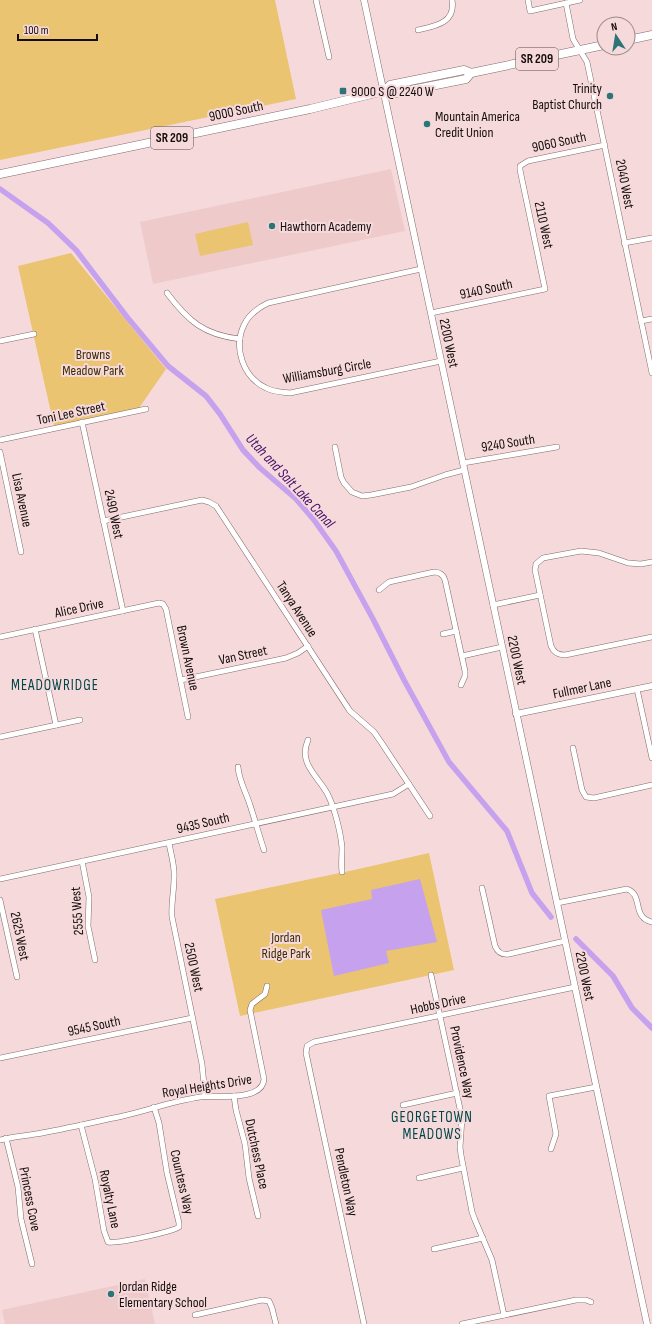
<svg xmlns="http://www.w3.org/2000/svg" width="652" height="1324" font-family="'Sofia Sans Condensed',sans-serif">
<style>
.built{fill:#eecacb}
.green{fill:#eac470}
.water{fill:#c5a1ee}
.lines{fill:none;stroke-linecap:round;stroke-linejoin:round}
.canal{stroke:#c5a1ee;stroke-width:5.5}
.minor-casing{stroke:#826a6b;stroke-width:6}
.tertiary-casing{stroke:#826a6b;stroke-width:7}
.primary-casing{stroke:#826a6b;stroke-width:9}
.minor{stroke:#fff;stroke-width:5}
.tertiary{stroke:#fff;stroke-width:6}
.primary{stroke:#fff;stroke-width:8}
.poi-dot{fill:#2b7579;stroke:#f6dadb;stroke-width:1.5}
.labels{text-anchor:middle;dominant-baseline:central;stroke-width:4;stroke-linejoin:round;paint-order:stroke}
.shield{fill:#f6dadb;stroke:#584a4a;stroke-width:1}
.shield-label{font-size:13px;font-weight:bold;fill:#150c0c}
.poi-label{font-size:14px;fill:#150c0c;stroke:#f6dadb;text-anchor:start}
.street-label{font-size:14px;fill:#150c0c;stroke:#f6dadb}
.park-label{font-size:14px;fill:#3c2c04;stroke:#f6dadb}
.water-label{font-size:15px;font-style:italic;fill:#420c68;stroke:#f6dadb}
.neighbourhood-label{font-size:15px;letter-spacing:1px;fill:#014549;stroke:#f6dadb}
</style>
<rect width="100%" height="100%" fill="#f6dadb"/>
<g class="built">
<path d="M391,169L405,231L153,284L140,222Z"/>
<path d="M145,1279L155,1324H5L2,1310Z"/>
</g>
<g class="green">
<path d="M0,0H275L296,99L0,160Z"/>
<path d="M248,222L253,245L200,256L195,234Z"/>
<path d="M71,253L166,369L139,408L54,426L18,266Z"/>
<path d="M429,853L454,970L240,1016L215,899L354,870Z"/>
</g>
<path class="water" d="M420,879L437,942L386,951L389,963L334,976L321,910L372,899L371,890Z"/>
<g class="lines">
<g class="canal">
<path d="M0,189L48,223L76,250L127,317L168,366L206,396L220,414L243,450L260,468L296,499L314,520L336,551L373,619L404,680L449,762L507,831L532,893L551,917"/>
<path d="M576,939L613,976L632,1008L652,1028"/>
</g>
<g class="minor-casing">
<g id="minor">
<path d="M316,0L329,57"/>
<path d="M528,0L530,11L580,0"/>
<path d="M566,3L573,39L587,62L652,373"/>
<path d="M418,30C435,26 456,23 452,0"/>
<path d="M624,243L652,238"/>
<path d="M421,269L268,303C258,308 249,314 244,325C233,348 243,377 266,388C273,392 282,392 290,393L441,361"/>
<path d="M167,293C188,321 204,335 240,339"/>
<path d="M431,313L545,289L520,170V166L528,161L605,145"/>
<path d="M641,321L652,319"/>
<path d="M0,341L34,334"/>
<path d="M82,422L123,611"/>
<path d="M0,440L146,409"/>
<path d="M335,447L341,477L344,483L352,492L362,496L371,495L411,487L445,475L464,470"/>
<path d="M0,452L21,552"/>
<path d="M463,463L557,447"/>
<path d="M103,521L202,500L209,502L216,506L346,705L350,711L374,732L381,742L430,816"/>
<path d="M652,562L641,564L628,563L599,553L581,551L543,558L536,564L535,570L551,646C554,653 558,655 565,655L652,637"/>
<path d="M379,590L389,582L434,572C439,572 443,574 445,580L465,671V676L461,685"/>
<path d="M493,605L540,595"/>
<path d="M35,629L56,725"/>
<path d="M443,634L456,631"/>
<path d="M0,637L159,603L163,604L166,609L188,717"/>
<path d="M462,656L502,647"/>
<path d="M181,680L286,658L298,653L308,646"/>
<path d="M637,689L652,758"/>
<path d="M0,737L80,720"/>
<path d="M308,740C297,765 321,778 329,797C335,810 341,834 342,848C342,856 341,864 342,872"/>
<path d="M573,748L582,790L586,797L594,798L652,785"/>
<path d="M238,767C239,781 246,792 250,805C255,820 259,835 264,850"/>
<path d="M169,843C171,855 175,866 174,878C174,891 171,904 172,917L202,1064L205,1096"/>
<path d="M82,861L89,897L88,926L95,960"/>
<path d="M0,879L393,794L409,784"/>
<path d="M482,888L495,946C498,953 502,955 509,954L565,941"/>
<path d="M0,900L17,977"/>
<path d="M557,903L627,889C644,895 631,917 652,922"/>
<path d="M431,975L462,1118L460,1147L461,1155L472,1212L475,1220L492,1260L504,1315"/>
<path d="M0,1058L192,1018"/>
<path d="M234,1096L236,1110L245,1144L249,1178L258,1216"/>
<path d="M403,1105L457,1093"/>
<path d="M81,1125L95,1179L104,1231L108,1242C117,1244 171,1232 179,1227V1223L167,1173L159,1123L154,1107"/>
<path d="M6,1138L18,1187L21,1219L32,1264"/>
<path d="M0,1140C12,1137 24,1136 36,1134C65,1129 94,1122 123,1116C149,1110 173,1101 200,1097C215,1095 263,1102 264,1079L250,1010L252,1004L265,994L267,986"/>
<path d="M551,1149L556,1134L549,1096L596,1087"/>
<path d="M419,1178L463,1168"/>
<path d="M434,1249L483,1238"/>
<path d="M195,1315L262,1300L269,1301L272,1308L276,1324"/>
<path d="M364,1324L306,1053L307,1046L314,1042L575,987"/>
<path d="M462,1324L576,1300H586L591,1302"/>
</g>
</g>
<g class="tertiary-casing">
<g id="tertiary">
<path d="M364,0L647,1324"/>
<path d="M516,714L652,686"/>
</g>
</g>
<g class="primary-casing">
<g id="primary">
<path d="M628,40L652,35"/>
<path d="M384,91L391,94L466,79L471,73"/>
<path d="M0,174L310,109L384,91L390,85L464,70L471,73L604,45"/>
</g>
</g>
<use href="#minor" class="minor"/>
<use href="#tertiary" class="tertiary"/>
<use href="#primary" class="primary"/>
</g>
<g class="poi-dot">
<rect x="339" y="87" width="8" height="8" rx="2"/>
<circle cx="610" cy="96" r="4"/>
<circle cx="427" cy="124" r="4"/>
<circle cx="272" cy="226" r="4"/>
<circle cx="111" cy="1294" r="4"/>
</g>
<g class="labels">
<g class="shield">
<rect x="516" y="48" width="42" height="22" rx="3"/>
<rect x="151" y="127" width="42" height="22" rx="3"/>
</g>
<g class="shield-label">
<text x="537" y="59">SR 209</text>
<text x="172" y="138">SR 209</text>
</g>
<g class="poi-label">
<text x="602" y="88" text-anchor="end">Trinity<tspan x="602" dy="16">Baptist Church</tspan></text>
<text x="351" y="91">9000 S @ 2240 W</text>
<text x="435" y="116">Mountain America<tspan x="435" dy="16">Credit Union</tspan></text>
<text x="280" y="226">Hawthorn Academy</text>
<text x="119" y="1286">Jordan Ridge<tspan x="119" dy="16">Elementary School</tspan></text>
</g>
<g class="street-label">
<text transform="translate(236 111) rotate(-12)">9000 South</text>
<text transform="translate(559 142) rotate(-12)">9060 South</text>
<text transform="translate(625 184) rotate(79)">2040 West</text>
<text transform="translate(544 225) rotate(78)">2110 West</text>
<text transform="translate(486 289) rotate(-12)">9140 South</text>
<text transform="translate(449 343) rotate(78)">2200 West</text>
<text transform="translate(327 371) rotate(-10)">Williamsburg Circle</text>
<text transform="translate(71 413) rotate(-12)">Toni Lee Street</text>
<text transform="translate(508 443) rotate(-9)">9240 South</text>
<text transform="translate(22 500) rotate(78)">Lisa Avenue</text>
<text transform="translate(114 514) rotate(78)">2490 West</text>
<text transform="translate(79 608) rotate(-12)">Alice Drive</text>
<text transform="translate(297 609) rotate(57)">Tanya Avenue</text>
<text transform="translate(243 655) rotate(-12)">Van Street</text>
<text transform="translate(188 658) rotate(78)">Brown Avenue</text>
<text transform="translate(517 660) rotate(78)">2200 West</text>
<text transform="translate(582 688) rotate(-12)">Fullmer Lane</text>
<text transform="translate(203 823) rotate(-13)">9435 South</text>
<text transform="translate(77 911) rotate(-94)">2555 West</text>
<text transform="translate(20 936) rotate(78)">2625 West</text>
<text transform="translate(194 967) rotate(78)">2500 West</text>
<text transform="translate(585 976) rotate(78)">2200 West</text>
<text transform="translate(438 1004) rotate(-12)">Hobbs Drive</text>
<text transform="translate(94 1026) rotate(-12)">9545 South</text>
<text transform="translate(462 1062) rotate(78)">Providence Way</text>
<text transform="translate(207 1086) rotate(-9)">Royal Heights Drive</text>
<text transform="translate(257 1154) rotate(78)">Dutchess Place</text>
<text transform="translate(182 1182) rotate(77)">Countess Way</text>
<text transform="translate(346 1182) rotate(78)">Pendleton Way</text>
<text transform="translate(30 1199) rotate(79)">Princess Cove</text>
<text transform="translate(110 1199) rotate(78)">Royalty Lane</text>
</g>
<g class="park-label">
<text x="93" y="354">Browns<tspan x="93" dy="16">Meadow Park</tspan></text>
<text x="286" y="937">Jordan<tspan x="286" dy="16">Ridge Park</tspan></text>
</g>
<g class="water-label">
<text transform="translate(290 481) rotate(47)">Utah and Salt Lake Canal</text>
</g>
<g class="neighbourhood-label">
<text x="55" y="685">MEADOWRIDGE</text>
<text x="432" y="1117">GEORGETOWN<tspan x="432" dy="17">MEADOWS</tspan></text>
</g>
</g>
<g transform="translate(616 36) rotate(348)"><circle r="19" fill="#f6dadb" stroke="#9c8888"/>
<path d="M0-3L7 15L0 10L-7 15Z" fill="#2b7579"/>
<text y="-6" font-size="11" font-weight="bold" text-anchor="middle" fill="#150c0c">N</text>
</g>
<path d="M18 34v6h79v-6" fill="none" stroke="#150c0c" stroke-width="2"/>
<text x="24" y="34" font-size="12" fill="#150c0c" stroke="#f6dadb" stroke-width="3" paint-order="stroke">100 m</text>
</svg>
